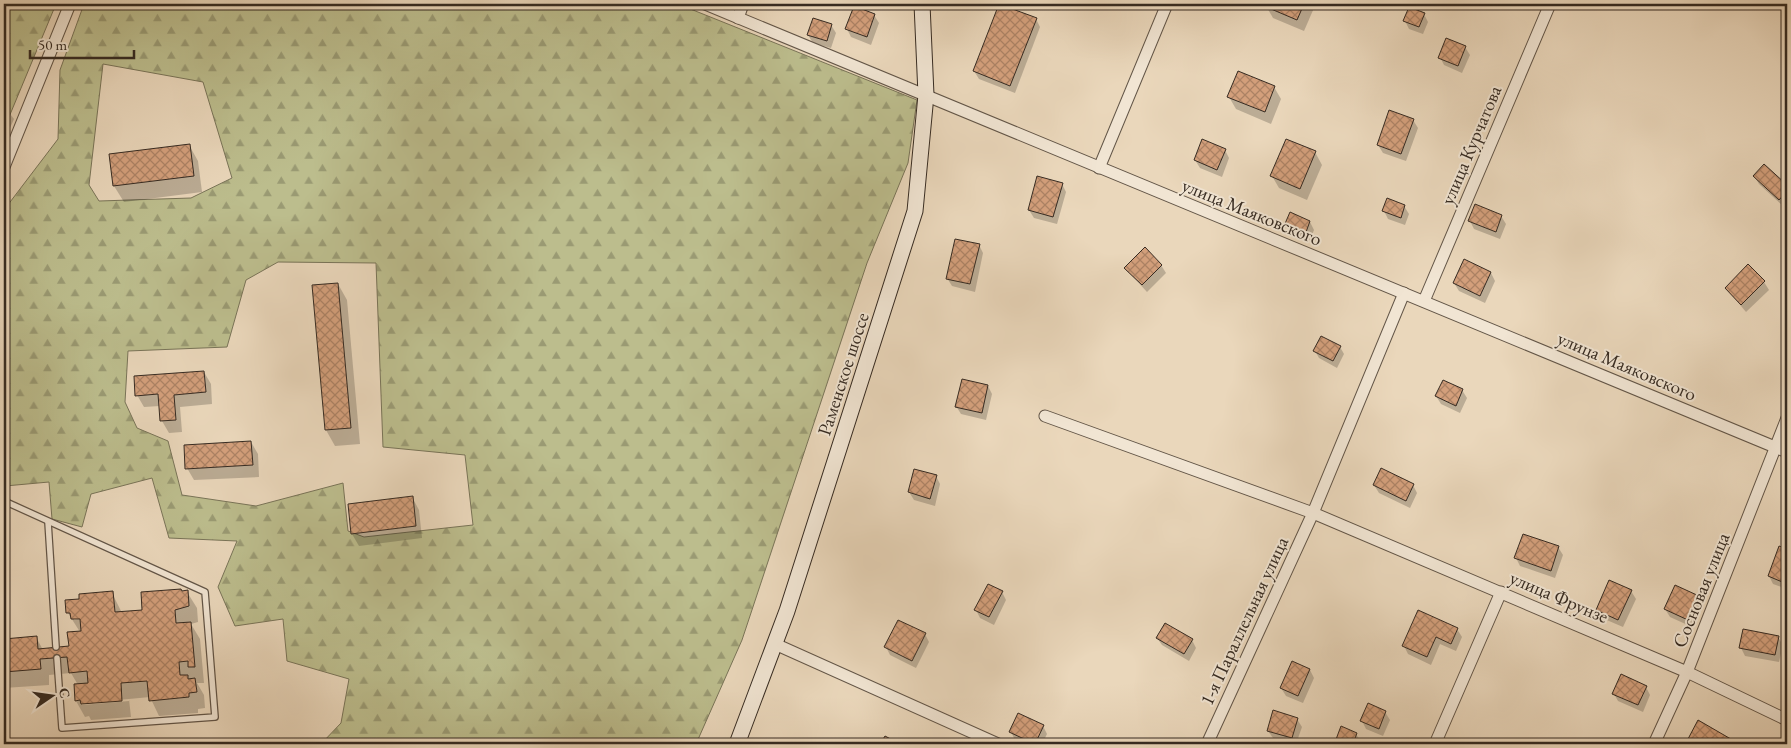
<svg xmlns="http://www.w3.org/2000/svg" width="1791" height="748" font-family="'EB Garamond',serif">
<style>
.forest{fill:url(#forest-firs);stroke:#797458;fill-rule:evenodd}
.shadow{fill:#0003;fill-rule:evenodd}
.building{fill:url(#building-cross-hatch);stroke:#362b22}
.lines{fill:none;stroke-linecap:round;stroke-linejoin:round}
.lane-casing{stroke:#635648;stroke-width:8}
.street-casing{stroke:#635648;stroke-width:13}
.secondary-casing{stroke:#362b22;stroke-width:17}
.lane{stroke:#f1e5d3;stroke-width:5.5}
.street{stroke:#f1e5d3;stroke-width:11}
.secondary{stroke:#f1e5d3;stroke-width:15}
.labels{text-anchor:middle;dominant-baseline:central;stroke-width:4;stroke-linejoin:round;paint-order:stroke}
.street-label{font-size:19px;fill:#362b22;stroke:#f1e5d3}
</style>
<defs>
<pattern id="forest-firs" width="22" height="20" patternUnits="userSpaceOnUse" patternTransform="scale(1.25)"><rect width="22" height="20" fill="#bcbd8d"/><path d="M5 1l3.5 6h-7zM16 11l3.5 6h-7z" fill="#9a9a73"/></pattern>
<pattern id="building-cross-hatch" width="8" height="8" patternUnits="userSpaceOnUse" patternTransform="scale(1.25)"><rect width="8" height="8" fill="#d39f7b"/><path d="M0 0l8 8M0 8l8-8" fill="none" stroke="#ac8264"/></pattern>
</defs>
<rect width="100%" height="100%" fill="#ead7bb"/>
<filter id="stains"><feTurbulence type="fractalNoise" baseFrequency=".004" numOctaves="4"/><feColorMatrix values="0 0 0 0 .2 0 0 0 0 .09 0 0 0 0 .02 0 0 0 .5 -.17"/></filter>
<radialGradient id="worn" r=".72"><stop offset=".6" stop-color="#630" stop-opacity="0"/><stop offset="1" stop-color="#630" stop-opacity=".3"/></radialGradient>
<g class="forest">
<path d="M4,4H56L4,129Z"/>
<path d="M84,4H678L917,100L908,163L867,263L742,640L696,744H321L341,723L349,679L287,661L283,619L235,626L218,587L237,541L169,538L152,478L91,494L82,527L52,519L49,482L5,486L4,210L58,139L60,70ZM103,64L203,82L232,178L191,198L99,201L89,185ZM278,262L376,263L383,447L465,455L473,525L364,537L348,531L343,483L256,506L182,495L168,441L137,428L125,402L128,351L227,347L246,280Z"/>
</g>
<g class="shadow">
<path d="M1267,4H1312L1314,8L1304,31L1273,18L1266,6Z"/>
<path d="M1424,14L1428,22L1423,34L1409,29L1405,21Z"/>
<path d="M874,15L879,23L871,45L851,37L847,29Z"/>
<path d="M1036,19L1040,27L1015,93L979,79L974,71Z"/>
<path d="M831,25L836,33L831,48L813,43L808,35Z"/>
<path d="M1465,47L1470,55L1462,73L1444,65L1440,57Z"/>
<path d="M1274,87L1281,99L1271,124L1236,109L1229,97Z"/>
<path d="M4,106L14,119L6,137L4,136Z"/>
<path d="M1413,120L1418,128L1406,161L1383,153L1378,145Z"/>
<path d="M189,145L198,161L202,192L124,202L114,186L110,155Z"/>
<path d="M1225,150L1229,158L1222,177L1200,168L1195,160Z"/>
<path d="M1315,152L1322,165L1307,200L1279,188L1272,176Z"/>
<path d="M1764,166L1787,187V204L1784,207L1759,184L1754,176Z"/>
<path d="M1062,184L1066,192L1057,224L1034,218L1029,210Z"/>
<path d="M1404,206L1409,214L1405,225L1388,219L1384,211Z"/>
<path d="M1501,216L1506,224L1500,239L1474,229L1470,221Z"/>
<path d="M1310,222L1314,230L1309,242L1290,234L1286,226Z"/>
<path d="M979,245L983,253L975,292L952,286L947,278Z"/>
<path d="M1464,261L1491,273L1495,281L1485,303L1459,291L1454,283Z"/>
<path d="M1161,265L1166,273L1147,292L1126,269Z"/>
<path d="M1764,282L1769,290L1746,312L1726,288Z"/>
<path d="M338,284L347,300L360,444L335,446L326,430Z"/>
<path d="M1340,347L1344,354L1337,368L1319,358L1315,351Z"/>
<path d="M204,372L211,384L212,404L180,407L182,432L169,433L162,421L160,406L144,407L137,395Z"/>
<path d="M988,386L992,394L986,420L961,414L956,406Z"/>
<path d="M1462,390L1467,398L1460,413L1441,404L1436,396Z"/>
<path d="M251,442L258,454L259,477L194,480L187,468Z"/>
<path d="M936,476L940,484L935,506L914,500L909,492Z"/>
<path d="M1374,485H1413L1417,493L1410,508L1379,493Z"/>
<path d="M412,497L419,510L422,538L359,546L352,534Z"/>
<path d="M1558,547L1563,555L1555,578L1520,566L1516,558Z"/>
<path d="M1780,547L1787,550V589L1773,584L1769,576Z"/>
<path d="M1631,591L1636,599L1623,627L1602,618L1597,610Z"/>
<path d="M182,592H187L197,608L198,622L191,624L200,639L204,683H197L204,695L205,708L198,709V713L159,716L150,697L129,699L131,717L91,720L89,716L85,717L76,701L78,685L71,673L49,675V685L4,688V640L36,637L43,650L70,647L80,632L68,613L112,593L122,613L144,611ZM74,618L86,619L74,620ZM129,699V701L82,705V703Z"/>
<path d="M1002,592L1006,600L994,625L980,618L976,610Z"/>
<path d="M1698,597L1702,605L1692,627L1670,617L1665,609Z"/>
<path d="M1457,629L1462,637L1456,651L1440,644L1431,665L1408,654L1404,646Z"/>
<path d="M925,634L929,642L916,668L890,655L886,647Z"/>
<path d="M1778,637L1783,645L1779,662L1745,656L1741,648Z"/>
<path d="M1157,638L1192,640L1196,648L1189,661L1162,645Z"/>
<path d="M1293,663L1310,670L1314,678L1303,703L1286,696L1281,688Z"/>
<path d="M1646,687L1650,695L1643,712L1618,701L1614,694Z"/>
<path d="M1385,712L1390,720L1383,736L1366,729L1362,721Z"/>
<path d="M1297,719L1302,727L1296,744L1273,738L1268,731Z"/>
<path d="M1043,726L1047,734L1042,744H1025L1015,740L1011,732Z"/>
<path d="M1356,734L1361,742L1360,744H1338L1336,742Z"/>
<path d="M1689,739L1735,742L1736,744H1692Z"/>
</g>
<g class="building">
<path d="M999,4L1037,18L1010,86L973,71Z"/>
<path d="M1265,4H1304L1297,20L1264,6Z"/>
<path d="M854,6L875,14L867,37L845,29Z"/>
<path d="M1409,7L1425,13L1419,27L1403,21Z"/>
<path d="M813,18L832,24L827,41L807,35Z"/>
<path d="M1446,38L1466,46L1458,66L1438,58Z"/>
<path d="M1238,71L1275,86L1265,112L1227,97Z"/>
<path d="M1389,110L1414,119L1401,154L1377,145Z"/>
<path d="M1202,139L1226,149L1217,170L1194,160Z"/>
<path d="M1286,139L1316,151L1300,189L1270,176Z"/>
<path d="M190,144L194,176L113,186L109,154Z"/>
<path d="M1764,164L1787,185V191L1779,200L1753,176Z"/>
<path d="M1037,176L1063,183L1053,217L1028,210Z"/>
<path d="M1387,198L1405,205L1401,218L1382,211Z"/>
<path d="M1475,204L1502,215L1496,232L1468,221Z"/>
<path d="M1290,212L1310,221L1305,235L1284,226Z"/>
<path d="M955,239L980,244L970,284L946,279Z"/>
<path d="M1145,247L1162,265L1142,285L1124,268Z"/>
<path d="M1464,259L1491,272L1480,296L1453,283Z"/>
<path d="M1748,264L1765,281L1741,305L1725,288Z"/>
<path d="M338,283L351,428L325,430L312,285Z"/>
<path d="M1321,336L1341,346L1333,361L1313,351Z"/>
<path d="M204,371L206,392L174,395L176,420L160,421L158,394L135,396L134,376Z"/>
<path d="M962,379L988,385L982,413L955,407Z"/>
<path d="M1443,380L1463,389L1456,406L1435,396Z"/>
<path d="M251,441L253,465L185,469L184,445Z"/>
<path d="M1381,468L1414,484L1406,501L1373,485Z"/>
<path d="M914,469L937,475L930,499L908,492Z"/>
<path d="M413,496L416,526L351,534L348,504Z"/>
<path d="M1523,534L1559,546L1551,571L1514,558Z"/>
<path d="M1779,546L1787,549V584L1768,576Z"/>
<path d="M1609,580L1632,590L1618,620L1596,610Z"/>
<path d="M988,584L1003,591L989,617L974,610Z"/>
<path d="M1675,585L1699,596L1688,620L1664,609Z"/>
<path d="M181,589L182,591L188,590L189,606L175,610L176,623L191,622L195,667H188V661L179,662L180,675H188V679L195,678L197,692L189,693V697L149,701L147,681L121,683L122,701L81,704L80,700L75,701L74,684L88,683L87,671L69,673L67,657L40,659L41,669L4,672V639L37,636L38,649L69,646L67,632L81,631L80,619H71L70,613H66L65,600L79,599V594L113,591L115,612L142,610L141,592Z"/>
<path d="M1418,610L1458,628L1451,644L1436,637L1427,657L1402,646Z"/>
<path d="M898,620L926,633L912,661L884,647Z"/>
<path d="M1165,623L1193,639L1184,654L1156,638Z"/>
<path d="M1743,629L1779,636L1775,655L1739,648Z"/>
<path d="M1292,661L1310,669L1298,696L1280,688Z"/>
<path d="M1621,674L1647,686L1638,705L1612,694Z"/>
<path d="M1368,703L1386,711L1379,729L1360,721Z"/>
<path d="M1273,710L1298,718L1292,738L1267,731Z"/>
<path d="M1018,713L1044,725L1035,744L1009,732Z"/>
<path d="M1698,720L1736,742L1735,744H1697L1688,739Z"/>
<path d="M1341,726L1357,733L1353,744L1335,742Z"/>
<path d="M885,736L900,744H880Z"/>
</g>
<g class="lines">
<g class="lane-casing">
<g id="lane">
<path d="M4,501L205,592L215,717L62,728L57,658"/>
<path d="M48,522L56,647"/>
</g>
</g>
<g class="street-casing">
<g id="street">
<path d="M705,4L1787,452"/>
<path d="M738,18L743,4"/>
<path d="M4,167L70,4"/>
<path d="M1099,168L1167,4"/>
<path d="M1424,301L1550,4"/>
<path d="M1045,416L1313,513L1687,672L1787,720"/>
<path d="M775,644L998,744"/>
<path d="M1207,744L1313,513L1404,293"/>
<path d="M1435,744L1501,592"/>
<path d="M1654,744L1687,672L1787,418"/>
</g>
</g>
<g class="secondary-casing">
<path id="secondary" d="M737,744L787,611L915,211L926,95L922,4"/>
</g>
<use href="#lane" class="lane"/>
<use href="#street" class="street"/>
<use href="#secondary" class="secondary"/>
</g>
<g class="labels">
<g class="street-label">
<text transform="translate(1471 145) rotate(-67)">улица Курчатова</text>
<text transform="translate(1252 212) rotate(22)">улица Маяковского</text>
<text transform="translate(1627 366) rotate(23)">улица Маяковского</text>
<text transform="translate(843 374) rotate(-72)">Раменское шоссе</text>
<text transform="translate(1701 590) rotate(-68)">Сосновая улица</text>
<text transform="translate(1559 597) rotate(23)">улица Фрунзе</text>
<text transform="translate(1244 621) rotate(-65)">1-я Параллельная улица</text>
</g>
</g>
<rect width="1791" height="748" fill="none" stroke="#ead7bb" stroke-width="20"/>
<rect x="5" y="5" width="1781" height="738" fill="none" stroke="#362b22" stroke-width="2.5"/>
<rect x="10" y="10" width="1771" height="728" fill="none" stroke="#362b22"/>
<g transform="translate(52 696) rotate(77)" stroke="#f1e5d3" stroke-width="4" paint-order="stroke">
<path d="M0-4L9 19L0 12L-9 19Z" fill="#362b22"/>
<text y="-8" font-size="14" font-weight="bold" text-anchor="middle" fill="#362b22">С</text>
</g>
<path d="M30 50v8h104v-8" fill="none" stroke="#362b22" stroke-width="2.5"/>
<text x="38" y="50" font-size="15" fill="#362b22" stroke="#f1e5d3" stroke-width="4" paint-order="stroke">50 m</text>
<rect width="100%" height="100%" filter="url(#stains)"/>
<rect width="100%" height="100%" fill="url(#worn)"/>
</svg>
